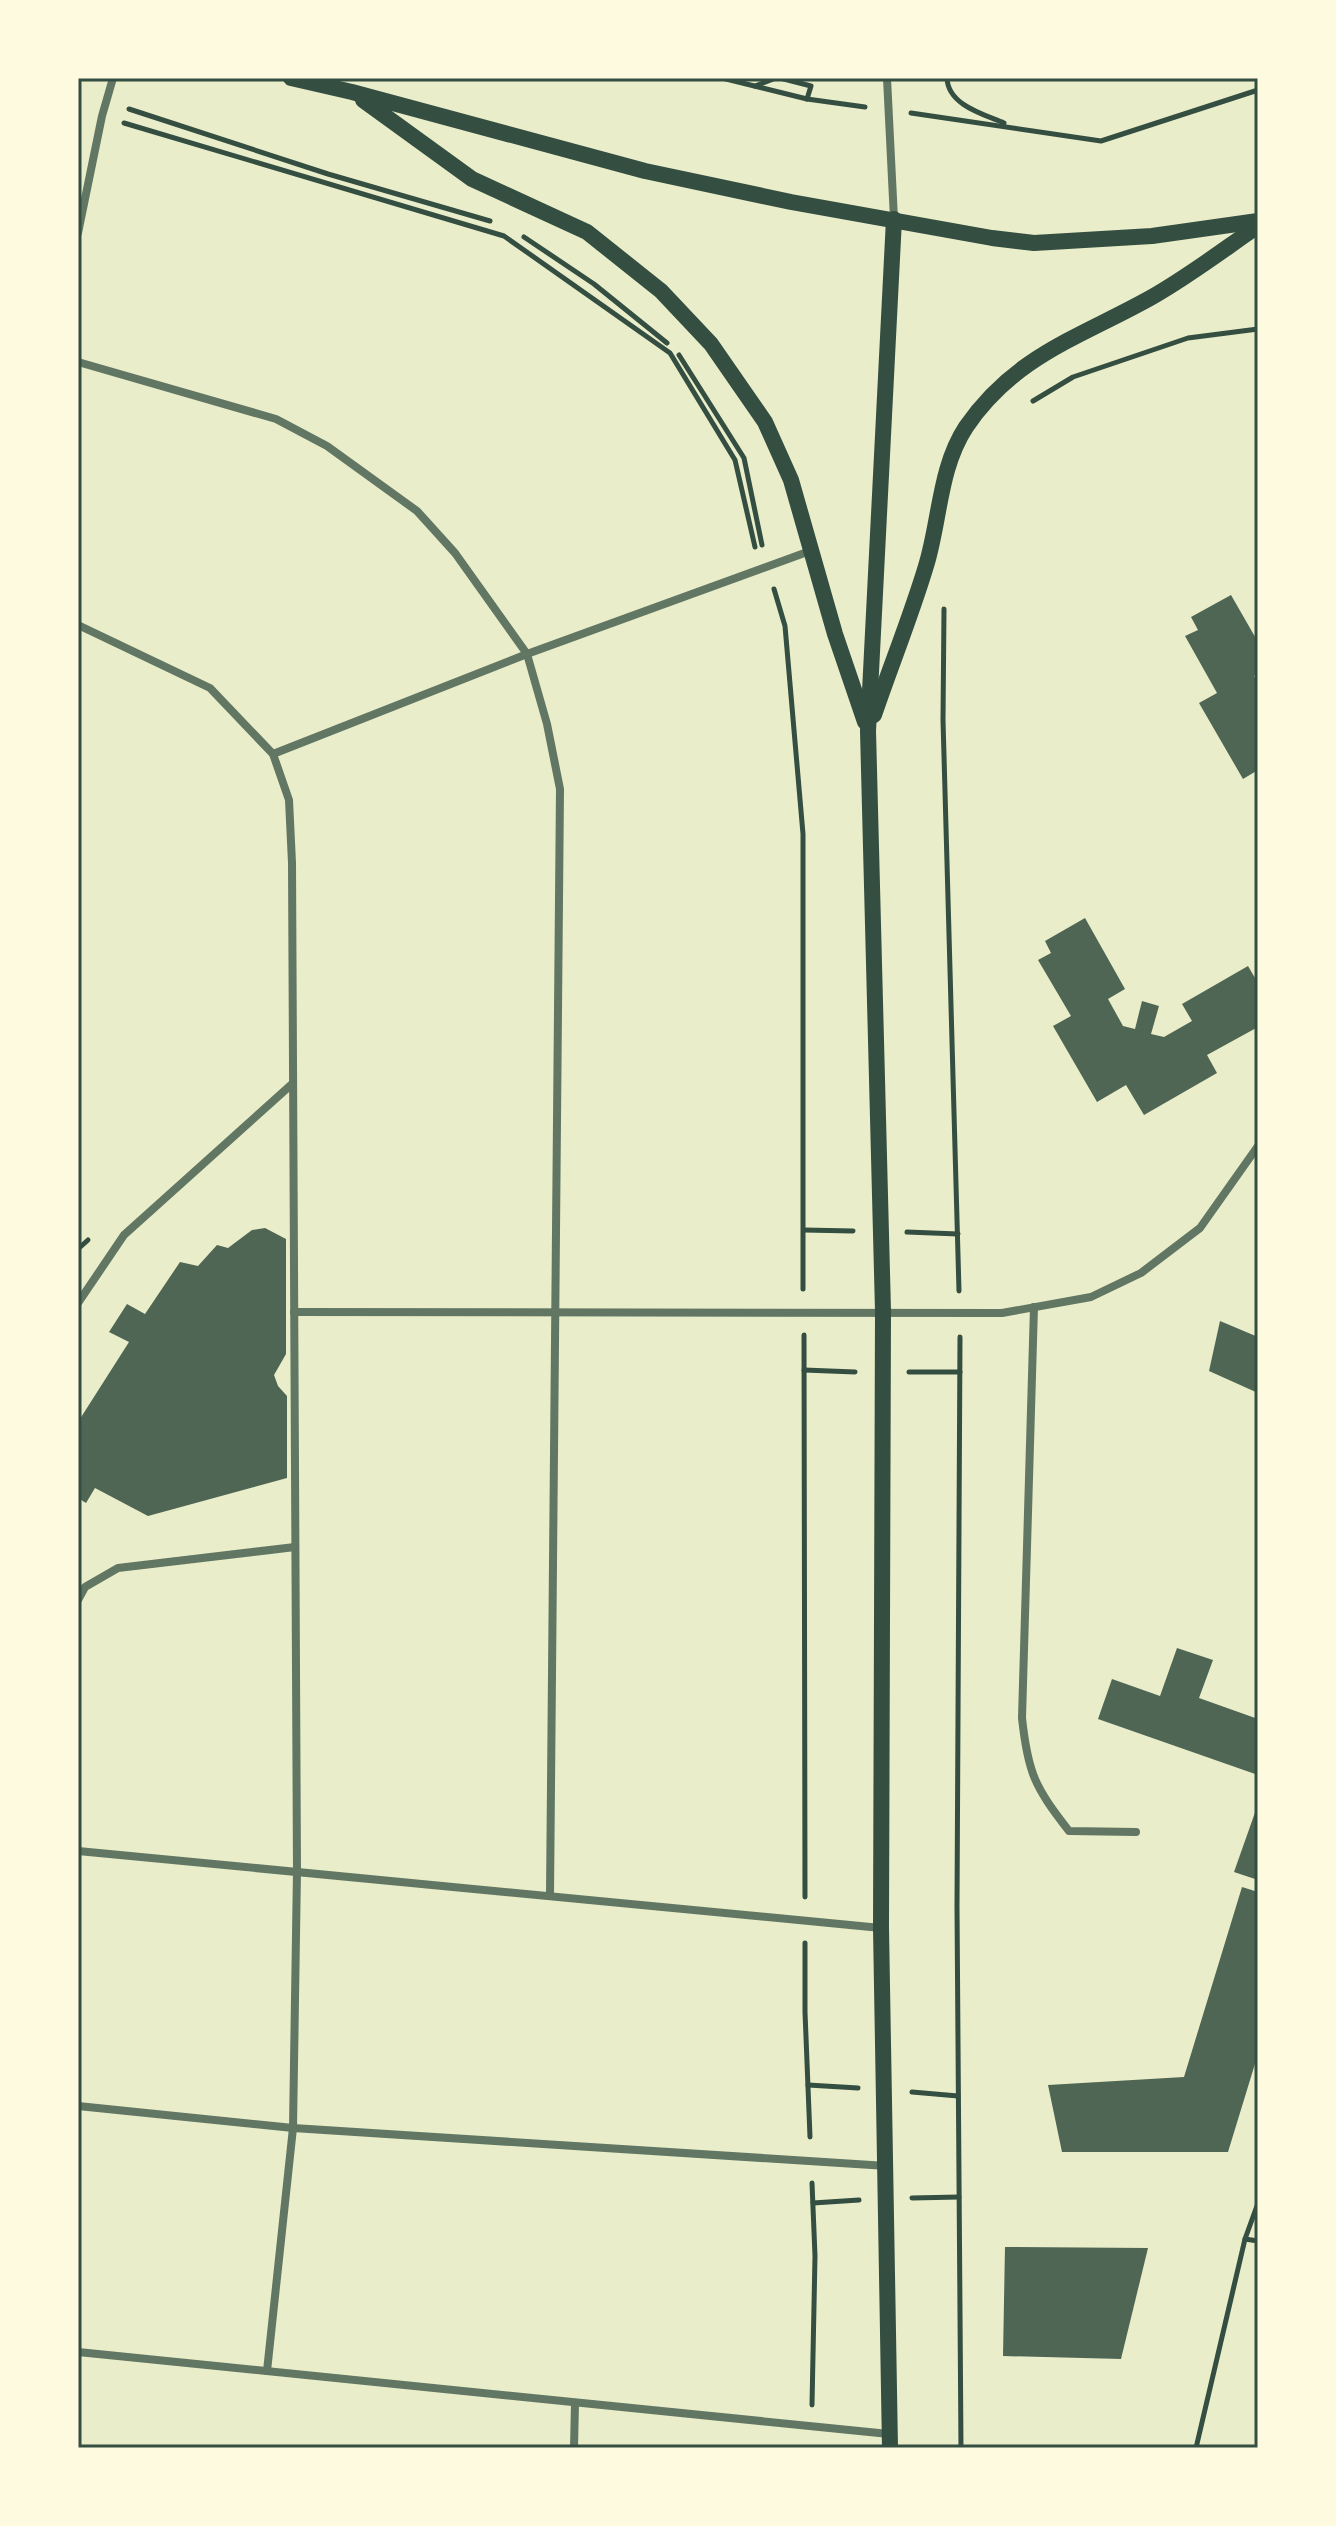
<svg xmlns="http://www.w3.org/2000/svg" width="1336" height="2526" font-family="'Golos Text',sans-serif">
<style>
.building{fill:#4f6655}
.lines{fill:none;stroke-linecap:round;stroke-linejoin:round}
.path{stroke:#344e41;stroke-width:5}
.minor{stroke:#617663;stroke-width:8}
.secondary{stroke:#344e41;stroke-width:16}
.neatline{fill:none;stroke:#344e41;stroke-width:3}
</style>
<rect width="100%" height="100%" fill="#e9edc9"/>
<g class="building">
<path d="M1231,595L1258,642V673L1254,676L1258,683V770L1243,779L1199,703L1217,693L1185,636L1198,630L1191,617Z"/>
<path d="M1085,918L1125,989L1108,999L1123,1026L1135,1029L1142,1001L1159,1006L1151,1034L1164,1037L1192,1021L1182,1004L1248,966L1258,983V1027L1207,1055L1217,1073L1144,1115L1126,1085L1097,1102L1053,1026L1071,1016L1038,960L1051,953L1045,941Z"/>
<path d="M265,1228L286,1239V1354L274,1375L278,1386L287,1396V1478L148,1516L95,1488L86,1503L78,1498V1422L129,1342L109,1332L127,1304L145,1314L180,1262L198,1266L217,1245L228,1248L252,1230Z"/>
<path d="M1220,1321L1258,1337V1393L1209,1371Z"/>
<path d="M1177,1648L1213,1660L1199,1698L1258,1719V1775L1098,1719L1112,1679L1160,1696Z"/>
<path d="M1258,1804V1880L1234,1872Z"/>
<path d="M1242,1887L1258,1892V2054L1228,2152H1062L1048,2085L1184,2077Z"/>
<path d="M1005,2247L1148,2248L1121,2359L1003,2356Z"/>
</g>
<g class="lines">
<g class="path">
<path d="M722,78L807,99L865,107"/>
<path d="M780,78L811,86L807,99"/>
<path d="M947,78C948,105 983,114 1004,123"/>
<path d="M755,86L776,78"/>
<path d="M129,109L328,174L490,221"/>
<path d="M911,113L1101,141L1258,90"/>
<path d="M124,123L504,236L670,353L735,460L755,547"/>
<path d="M524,237L594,284L667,343"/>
<path d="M679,355L744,458L762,545"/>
<path d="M1033,401L1073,377L1188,338L1258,329"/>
<path d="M774,589L785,626L803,834V1289"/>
<path d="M944,609L943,720L959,1291"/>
<path d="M804,1230L853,1231"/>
<path d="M907,1232L958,1234"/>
<path d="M78,1249L88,1240"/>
<path d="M804,1335L805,1897"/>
<path d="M960,1337L957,1907L961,2448"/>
<path d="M804,1370L855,1372"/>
<path d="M909,1372H960"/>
<path d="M805,1943V2012L810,2137"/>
<path d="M808,2085L858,2088"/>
<path d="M912,2092L958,2096"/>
<path d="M812,2183L815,2256L812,2405"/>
<path d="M912,2198L959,2197"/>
<path d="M813,2203L859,2200"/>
<path d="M1245,2239L1258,2241"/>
<path d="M1196,2448L1245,2239L1258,2203"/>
</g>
<g class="minor">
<path d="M887,78L894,219"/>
<path d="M78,233L102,116L113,78"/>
<path d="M78,362L276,419L327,446L417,511L455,553L527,654L547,724L560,789L550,1895"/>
<path d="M78,625L210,688L273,754L289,800L292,863L297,1871L293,2128L267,2371"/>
<path d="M273,754L527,654L810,551"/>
<path d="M78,1303L124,1235L292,1084"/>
<path d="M1034,1307L1022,1718C1028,1774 1035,1787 1069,1831L1136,1832"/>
<path d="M294,1312L1002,1313L1091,1297L1141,1273L1200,1228L1258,1146"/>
<path d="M78,1600L85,1587L118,1568L295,1547"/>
<path d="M78,1851L881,1928"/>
<path d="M78,2106L293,2128L887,2166"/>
<path d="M78,2352L889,2434"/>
<path d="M574,2448L575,2403"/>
</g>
<g class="secondary">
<path d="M291,78L352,92L645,171L791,202L992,238L1034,243L1152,236L1258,221"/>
<path d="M363,100L472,179L587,232L661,291L711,344L765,422L791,480L835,634L865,722"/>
<path d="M874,715C891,665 911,616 926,566C940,521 939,468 966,427C1015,355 1081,337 1152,297C1189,276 1223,250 1258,226"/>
<path d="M890,2448L881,1928L883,1311L868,731L894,219"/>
</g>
</g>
<rect width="1336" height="2526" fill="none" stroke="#fefae0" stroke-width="160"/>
<rect x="80" y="80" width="1176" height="2366" class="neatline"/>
</svg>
